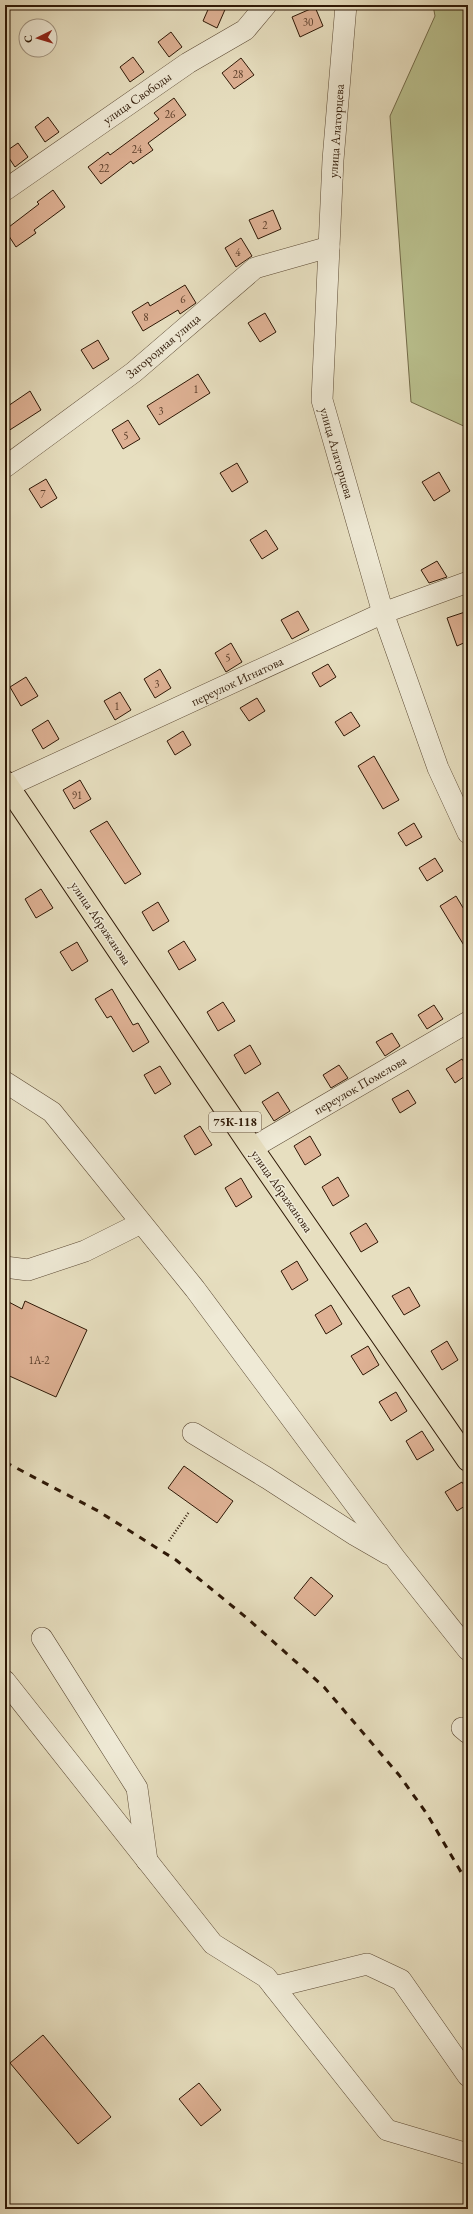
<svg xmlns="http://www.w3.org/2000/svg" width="473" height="2214" font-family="'EB Garamond',serif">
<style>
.green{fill:#bac18f;stroke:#746c4a}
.building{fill:#deb194;stroke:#2e1806}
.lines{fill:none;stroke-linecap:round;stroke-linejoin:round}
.minor-casing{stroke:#5c4a34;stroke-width:22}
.major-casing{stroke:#2e1806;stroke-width:24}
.path{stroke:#2e1806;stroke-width:2.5;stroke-dasharray:1 2;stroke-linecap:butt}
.minor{stroke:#efead6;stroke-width:21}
.major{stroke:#e7dfc0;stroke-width:22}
.rail{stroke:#2e1806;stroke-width:3;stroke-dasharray:7 7;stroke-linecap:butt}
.labels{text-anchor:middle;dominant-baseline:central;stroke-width:3;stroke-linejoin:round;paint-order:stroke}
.number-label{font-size:11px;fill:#5a3e2a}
.shield{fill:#efead6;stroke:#685744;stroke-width:1}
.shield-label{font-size:12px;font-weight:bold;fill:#2e1806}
.street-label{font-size:13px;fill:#2e1806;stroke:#efead6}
</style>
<rect width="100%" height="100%" fill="#e7dfc0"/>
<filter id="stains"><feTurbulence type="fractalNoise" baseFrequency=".005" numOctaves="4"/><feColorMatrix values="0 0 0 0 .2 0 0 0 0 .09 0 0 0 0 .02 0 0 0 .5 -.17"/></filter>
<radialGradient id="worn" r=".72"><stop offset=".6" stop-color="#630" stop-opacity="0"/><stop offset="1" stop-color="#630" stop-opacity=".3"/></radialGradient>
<path class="green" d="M433,5H468V428L411,402L390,116L435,16Z"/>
<g class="building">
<path d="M210,5H227L217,28L203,21Z"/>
<path d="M315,7L323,26L300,37L292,17Z"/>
<path d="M171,32L182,47L169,57L158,42Z"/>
<path d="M133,57L144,72L130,82L120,67Z"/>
<path d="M241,58L254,75L234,89L222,73Z"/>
<path d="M174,98L186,115L148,143L153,150L133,164L131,161L101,184L88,167L108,152L110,155L159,119L154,113Z"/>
<path d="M48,117L59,132L45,142L35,127Z"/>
<path d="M18,143L28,157L15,167L5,152Z"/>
<path d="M53,190L65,207L34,230L36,233L16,247L5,230L39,204L37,202Z"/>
<path d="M273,210L281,229L258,239L249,220Z"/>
<path d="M241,238L252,256L236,267L225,248Z"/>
<path d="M185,285L196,303L180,314L178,310L143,331L132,312L148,302L150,306Z"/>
<path d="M265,313L276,332L260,342L248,323Z"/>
<path d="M98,340L109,359L93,369L81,350Z"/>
<path d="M198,374L210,393L159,425L147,406Z"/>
<path d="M30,391L41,410L5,433V400L8,406Z"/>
<path d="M128,420L140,439L123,449L112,430Z"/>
<path d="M237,463L248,482L232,492L220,473Z"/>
<path d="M439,472L450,491L434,501L422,482Z"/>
<path d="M46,479L57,498L41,508L29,489Z"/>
<path d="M266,530L278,549L262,559L250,540Z"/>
<path d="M437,561L447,577L429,583L421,570Z"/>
<path d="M298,611L309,630L292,639L281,620Z"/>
<path d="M468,611V641L457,646L447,618Z"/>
<path d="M231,643L242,662L226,672L215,653Z"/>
<path d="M328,664L336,677L320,687L312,673Z"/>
<path d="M160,669L171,688L155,698L144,679Z"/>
<path d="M26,677L38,696L21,706L10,687Z"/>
<path d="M120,692L131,710L115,720L104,701Z"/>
<path d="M257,698L265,711L249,721L240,708Z"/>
<path d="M351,712L360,726L344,736L335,722Z"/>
<path d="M48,720L59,739L43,749L32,730Z"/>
<path d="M183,731L191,745L175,755L167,741Z"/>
<path d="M374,756L399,800L383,809L358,766Z"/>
<path d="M80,780L91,799L74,809L63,790Z"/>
<path d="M107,821L141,874L125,884L90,831Z"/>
<path d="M414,823L422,837L406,846L398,833Z"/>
<path d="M435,858L443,871L427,881L419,868Z"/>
<path d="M41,889L53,908L36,918L25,899Z"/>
<path d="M456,896L468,916V952L440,906Z"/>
<path d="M158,902L169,921L153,931L142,912Z"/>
<path d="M184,941L196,960L179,970L168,951Z"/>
<path d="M77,942L88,961L72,971L60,952Z"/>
<path d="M112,989L133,1025L138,1023L149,1042L133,1052L111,1016L107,1018L95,999Z"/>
<path d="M223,1002L235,1021L218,1031L207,1012Z"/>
<path d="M434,1005L443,1019L427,1029L418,1015Z"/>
<path d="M392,1033L400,1046L385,1056L376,1042Z"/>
<path d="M250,1045L261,1064L245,1074L234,1055Z"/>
<path d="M462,1059L468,1069V1074L455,1083L446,1069Z"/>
<path d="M339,1065L348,1078L331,1088L323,1075Z"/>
<path d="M160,1066L171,1084L155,1094L144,1075Z"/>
<path d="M408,1090L416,1103L400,1113L392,1099Z"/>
<path d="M278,1092L290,1111L274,1121L262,1102Z"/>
<path d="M200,1126L212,1145L195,1155L184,1136Z"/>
<path d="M310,1136L321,1155L305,1165L294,1146Z"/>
<path d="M338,1177L349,1196L333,1206L322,1187Z"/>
<path d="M241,1178L252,1197L236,1207L225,1188Z"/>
<path d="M366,1223L378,1242L361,1252L350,1233Z"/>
<path d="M297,1261L308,1280L292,1290L281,1271Z"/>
<path d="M409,1287L420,1306L404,1315L392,1296Z"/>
<path d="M5,1300L22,1309L25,1301L87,1330L56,1397L5,1374Z"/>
<path d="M331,1305L342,1324L326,1334L315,1315Z"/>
<path d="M447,1341L458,1360L442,1370L431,1351Z"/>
<path d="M368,1346L379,1365L363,1375L351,1356Z"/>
<path d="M396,1392L407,1411L391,1421L379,1402Z"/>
<path d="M422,1431L434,1450L417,1460L406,1441Z"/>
<path d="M184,1466L233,1501L217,1523L168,1488Z"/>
<path d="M462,1482L468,1492V1504L457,1511L445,1492Z"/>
<path d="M311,1577L333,1596L315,1616L294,1598Z"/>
<path d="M43,2035L111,2117L78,2144L10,2063Z"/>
<path d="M199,2083L221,2110L201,2126L179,2099Z"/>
</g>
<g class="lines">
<g class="minor-casing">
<g id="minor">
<path d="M346,5L333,160L322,400L383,613L438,768L468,833"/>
<path d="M5,190L188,63L245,30L266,5"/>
<path d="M5,467L134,372L255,268L329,247"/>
<path d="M8,786L383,613L468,582"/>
<path d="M5,1082L52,1112L195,1289L395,1558L468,1650"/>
<path d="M252,1148L468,1022"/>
<path d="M5,1267L28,1270L85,1251L141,1223"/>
<path d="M193,1433L267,1478L355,1535L388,1554"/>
<path d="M42,1638L137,1788L147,1861"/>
<path d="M5,1681L213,1944L266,1977L387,2130L468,2154"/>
<path d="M462,1728L468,1733"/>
<path d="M274,1987L367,1964L401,1980L468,2076"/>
</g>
</g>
<g class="major-casing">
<path id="major" d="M5,782L252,1148L468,1460"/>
</g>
<path class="path" d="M169,1541L189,1512"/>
<use href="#minor" class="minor"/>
<use href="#major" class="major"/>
<path class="rail" d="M5,1462L98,1511L176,1560L248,1619L324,1687L399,1775L427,1814L468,1884"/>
</g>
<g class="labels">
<g class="number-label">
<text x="308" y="22">30</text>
<text x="238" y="74">28</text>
<text x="170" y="114">26</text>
<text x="137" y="149">24</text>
<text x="104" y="168">22</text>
<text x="265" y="225">2</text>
<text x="238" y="252">4</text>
<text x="183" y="299">6</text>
<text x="146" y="317">8</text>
<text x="196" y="389">1</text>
<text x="161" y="411">3</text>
<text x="126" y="435">5</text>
<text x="43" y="494">7</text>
<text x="228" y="657">5</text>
<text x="157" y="684">3</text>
<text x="117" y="706">1</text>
<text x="77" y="795">91</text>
<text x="39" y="1360">1А-2</text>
</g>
<rect class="shield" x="209" y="1112" width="52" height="20" rx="3"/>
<g class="shield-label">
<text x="235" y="1122">75К-118</text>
</g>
<g class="street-label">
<text transform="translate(137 98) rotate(-35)">улица Свободы</text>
<text transform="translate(336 131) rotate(-86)">улица Алаторцева</text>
<text transform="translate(163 346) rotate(-40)">Загородная улица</text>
<text transform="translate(337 453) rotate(74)">улица Алаторцева</text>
<text transform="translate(237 681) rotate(-25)">переулок Игнатова</text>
<text transform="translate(101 923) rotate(56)">улица Абражанова</text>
<text transform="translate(360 1085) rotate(-30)">переулок Помелова</text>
<text transform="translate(282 1191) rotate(55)">улица Абражанова</text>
</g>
</g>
<rect width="473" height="2214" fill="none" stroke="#e7dfc0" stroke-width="20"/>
<rect x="6" y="6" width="461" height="2202" fill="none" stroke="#2e1806" stroke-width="2"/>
<rect x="10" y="10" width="453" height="2194" fill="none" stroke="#2e1806"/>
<g transform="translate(38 38) rotate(265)"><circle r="19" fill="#efead6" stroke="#a29683"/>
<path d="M0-3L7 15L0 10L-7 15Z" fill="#8f2418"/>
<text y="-6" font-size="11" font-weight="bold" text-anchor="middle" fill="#2e1806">С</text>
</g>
<rect width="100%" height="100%" filter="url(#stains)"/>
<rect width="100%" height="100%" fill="url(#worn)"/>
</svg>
